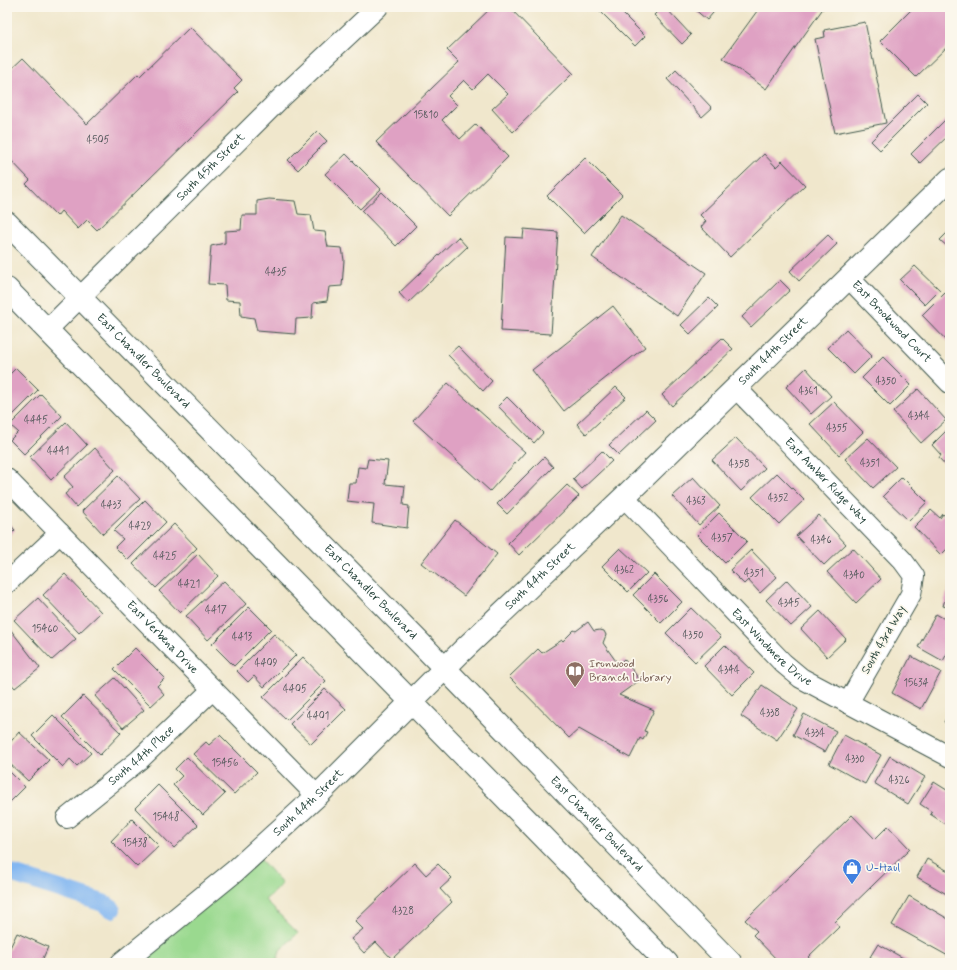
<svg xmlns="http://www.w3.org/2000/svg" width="957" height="970" font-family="Mynerve,sans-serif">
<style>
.green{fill:#9ad98f;stroke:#5c8b62}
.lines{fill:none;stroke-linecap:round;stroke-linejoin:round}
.canal{stroke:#83b7f1;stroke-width:18}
.building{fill:#dfa1c3}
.street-casing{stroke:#3e564b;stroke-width:22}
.secondary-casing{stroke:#3e564b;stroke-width:24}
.street{stroke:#fff;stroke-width:20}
.secondary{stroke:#fff;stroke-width:22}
.labels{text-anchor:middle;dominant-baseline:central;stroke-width:3.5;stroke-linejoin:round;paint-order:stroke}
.number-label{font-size:10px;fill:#4f5658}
.street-label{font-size:12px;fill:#1f3d34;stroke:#fbf7ec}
.education-label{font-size:12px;fill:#785e54;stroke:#fbf7ec;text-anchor:start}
.shop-label{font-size:12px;fill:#366cbe;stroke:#fbf7ec;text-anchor:start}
</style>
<rect width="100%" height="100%" fill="#fbf7ec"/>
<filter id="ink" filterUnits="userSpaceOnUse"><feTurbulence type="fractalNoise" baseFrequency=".025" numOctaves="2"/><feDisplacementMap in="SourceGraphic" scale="8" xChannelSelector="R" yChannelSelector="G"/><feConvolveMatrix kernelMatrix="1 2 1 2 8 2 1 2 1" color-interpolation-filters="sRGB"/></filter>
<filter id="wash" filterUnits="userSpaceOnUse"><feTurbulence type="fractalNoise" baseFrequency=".012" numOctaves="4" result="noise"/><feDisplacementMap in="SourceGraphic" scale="16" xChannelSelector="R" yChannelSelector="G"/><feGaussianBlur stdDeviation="0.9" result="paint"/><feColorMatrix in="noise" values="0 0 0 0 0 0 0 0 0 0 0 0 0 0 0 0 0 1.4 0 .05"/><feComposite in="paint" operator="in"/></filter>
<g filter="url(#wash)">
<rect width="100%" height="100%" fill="#f0e7cc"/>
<path class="green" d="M255,853L282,884L265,900L298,933L280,950L277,963H122Z"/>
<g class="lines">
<path class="canal" d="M7,872L103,903L112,909"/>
</g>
<g id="blocks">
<g class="building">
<path d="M492,7H509L573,73L513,132L492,109L508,94L488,74L473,89L464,80L448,96L457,105L442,120L460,139L476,124L508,157L448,216L376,142L459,62L447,50Z"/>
<path d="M596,7H616L645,36L635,46Z"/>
<path d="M662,7H665L691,35L682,44L654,15Z"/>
<path d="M692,7H718L707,20Z"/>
<path d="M760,7H824L766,89L723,58Z"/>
<path d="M914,7H950V44L916,77L880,41Z"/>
<path d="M865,22L886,123L835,133L815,39L825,37L824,30Z"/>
<path d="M190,27L242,80L234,88L238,92L97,230L87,220L78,229L61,211L57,216L26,184L30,180L7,156V73L23,58L87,124L138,74L140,76Z"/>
<path d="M676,70L712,108L702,117L667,79Z"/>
<path d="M918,94L927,103L880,150L871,141Z"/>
<path d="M950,115V134L920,163L911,154Z"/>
<path d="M317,131L327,141L298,170L288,160Z"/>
<path d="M346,154L381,189L360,209L325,174Z"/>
<path d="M764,154L776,167L782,161L805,185L730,257L701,227L706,221L700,215Z"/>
<path d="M585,158L622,195L584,233L547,196Z"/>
<path d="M382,192L416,226L396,246L362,211Z"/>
<path d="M269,199L295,201L298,214L311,215L314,231L325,232L328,247L342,248L344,260L342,286L329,287L327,301L313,303L312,318L296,319L295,334L257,331L254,318L241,316L240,301L226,300L225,285L208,284L211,246L225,243V231L241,230L242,215H257V201Z"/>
<path d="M621,215L706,273L677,316L592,257Z"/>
<path d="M524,229L558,232L551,334L501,331L506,237L523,238Z"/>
<path d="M950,230V249L940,240Z"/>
<path d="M828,235L837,244L799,281L790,271Z"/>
<path d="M458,237L467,247L408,303L399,293Z"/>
<path d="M915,266L940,290L925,305L900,280Z"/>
<path d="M780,280L790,290L751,327L742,317Z"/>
<path d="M945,292L950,296V344L922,315Z"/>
<path d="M709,298L718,307L690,334L681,325Z"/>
<path d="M613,306L645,347L564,411L532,370Z"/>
<path d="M846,329L872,356L854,374L828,348Z"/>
<path d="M722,338L733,349L672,406L662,395Z"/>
<path d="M458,346L492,381L483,391L448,355Z"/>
<path d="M883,357L911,385L890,406L862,378Z"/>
<path d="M16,368L38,390L7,421V377Z"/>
<path d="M806,368L831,396L811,414L786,387Z"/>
<path d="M448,383L525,452L490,491L413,421Z"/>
<path d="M616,387L626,397L586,434L577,424Z"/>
<path d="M918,389L946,420L921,443L893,412Z"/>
<path d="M41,394L62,416L24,454L10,440L18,432L10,425Z"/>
<path d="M507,397L543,433L534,443L498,406Z"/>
<path d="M834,402L863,432L839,455L810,424Z"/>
<path d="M646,410L656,420L619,455L609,445Z"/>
<path d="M66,422L87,445L51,480L30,457Z"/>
<path d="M950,427V470L939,458L941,455L932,445Z"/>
<path d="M736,438L765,468L741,491L712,460Z"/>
<path d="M868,438L896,467L873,488L845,459Z"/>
<path d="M95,448L115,470L76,507L65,494L73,487L64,477Z"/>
<path d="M602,451L612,461L582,489L573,479Z"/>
<path d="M544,457L553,467L507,514L497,504Z"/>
<path d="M368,459L388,461L385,484L405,486L403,505L409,506L407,528L372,523L374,504L347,501L349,483H356L358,467L366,468Z"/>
<path d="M777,473L804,500L779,524L752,497Z"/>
<path d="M118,476L140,499L103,534L82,511Z"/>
<path d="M693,477L720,506L699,525L672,496Z"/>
<path d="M902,477L927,502L909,521L883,496Z"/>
<path d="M567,485L579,496L519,555L508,543Z"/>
<path d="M145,500L166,522L128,560L115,547L123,539L114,531Z"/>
<path d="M931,510L940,518L943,514L950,521V546L941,555L914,527Z"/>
<path d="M719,513L747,541L725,563L697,535Z"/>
<path d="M819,515L846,544L824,565L796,536Z"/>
<path d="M455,520L497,554L464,596L421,563Z"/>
<path d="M7,521L15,530L7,538Z"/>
<path d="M174,524L197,548L156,588L133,564Z"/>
<path d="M620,548L647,573L628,592L602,566Z"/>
<path d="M853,548L881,579L856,603L827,572Z"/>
<path d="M751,550L777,577L760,593L748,580L744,584L730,570Z"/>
<path d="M198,554L218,576L180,613L159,591Z"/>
<path d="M65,574L101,612L79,633L43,595Z"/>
<path d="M654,574L682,602L661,623L633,595Z"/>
<path d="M787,580L812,607L791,626L766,600Z"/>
<path d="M224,581L246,604L208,640L186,616Z"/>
<path d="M950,583V608L943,606Z"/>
<path d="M38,598L76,639L52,660L14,620Z"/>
<path d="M249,607L271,629L234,666L212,644Z"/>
<path d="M691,608L721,637L695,662L666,633Z"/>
<path d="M820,611L846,639L827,657L801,629Z"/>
<path d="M936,614L950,622V648L943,661L918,647Z"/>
<path d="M588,622L594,631L600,630L604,631L606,635L603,643L618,664L624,659L640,680L619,695L654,710L644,731L647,732L643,740L640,738L630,758L579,729L569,738L509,677L538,649L542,653L562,640L563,641L574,630L576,631Z"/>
<path d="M7,625L40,668L15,688L7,679Z"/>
<path d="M274,634L296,655L264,687L254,676L248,682L237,671Z"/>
<path d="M725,645L754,673L732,695L704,666Z"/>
<path d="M135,648L165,678L157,686L164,694L151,706L114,669Z"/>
<path d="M911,656L941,672L921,709L892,693Z"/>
<path d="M303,657L326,681L287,720L263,697Z"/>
<path d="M115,678L144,710L123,728L95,696Z"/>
<path d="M762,685L798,709L777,740L741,716Z"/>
<path d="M325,689L346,709L311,744L290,724Z"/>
<path d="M83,696L121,733L100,755L62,717Z"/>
<path d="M950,711V726L944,722Z"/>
<path d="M804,714L836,731L825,752L793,735Z"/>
<path d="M53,715L91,753L77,766L70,759L63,767L32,736Z"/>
<path d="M19,732L49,760L28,781L7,761V746Z"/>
<path d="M220,735L257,772L234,794L193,754L206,742L209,745Z"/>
<path d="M844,735L881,755L865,784L829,764Z"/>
<path d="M890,756L925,777L908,804L874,783Z"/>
<path d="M187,757L225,794L203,815L173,785L182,776L175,769Z"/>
<path d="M7,769L25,787L7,805Z"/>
<path d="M934,782L950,792V827L930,814L932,812L920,804Z"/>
<path d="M158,785L198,825L174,848L135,808Z"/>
<path d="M852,815L875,839L888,826L910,849L835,922L839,927L808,957L810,959L807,963H780L753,935L757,931L745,920Z"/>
<path d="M132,819L159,846L137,867L111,841Z"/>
<path d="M927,859L950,872V896L917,877Z"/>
<path d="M415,863L426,875L438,864L452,878L440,889L452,902L392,959L376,942L364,953L351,939L363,929L355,921Z"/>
<path d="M909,896L950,920V957L892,925Z"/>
<path d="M17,933L48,947L41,963H7V954Z"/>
<path d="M878,944L912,963H881L870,957Z"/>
</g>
</g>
</g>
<g filter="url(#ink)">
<use href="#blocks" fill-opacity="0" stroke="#3e564b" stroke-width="1"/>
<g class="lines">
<g class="street-casing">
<g id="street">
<path id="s1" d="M849,278L950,383"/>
<path id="s2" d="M47,330L282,97L378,7"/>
<path id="s3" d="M736,388L903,561L914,576L911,594L848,703"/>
<path id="s4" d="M7,479L317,796"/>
<path id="s5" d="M624,497L783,663L801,678L950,757"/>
<path d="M7,583L60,533"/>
<path id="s6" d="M67,818L139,760L213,689"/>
</g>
</g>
<g class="secondary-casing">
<g id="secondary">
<path id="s7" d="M7,223L424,647L731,963"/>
<path d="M7,289L667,963"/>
<path id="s8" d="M122,963L235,871L317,796L462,651L624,497L950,179"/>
</g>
</g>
<use href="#street" class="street"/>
<use href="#secondary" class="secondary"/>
</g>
</g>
<defs>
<g id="library-pin" transform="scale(1)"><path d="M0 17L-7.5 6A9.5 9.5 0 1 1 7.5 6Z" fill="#8d6e63" stroke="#fbf7ec"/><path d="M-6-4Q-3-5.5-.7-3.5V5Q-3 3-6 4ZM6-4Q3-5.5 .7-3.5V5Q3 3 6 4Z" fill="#fff"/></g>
<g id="shop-pin" transform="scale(1)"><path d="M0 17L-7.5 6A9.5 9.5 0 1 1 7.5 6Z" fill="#3f7fe0" stroke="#fbf7ec"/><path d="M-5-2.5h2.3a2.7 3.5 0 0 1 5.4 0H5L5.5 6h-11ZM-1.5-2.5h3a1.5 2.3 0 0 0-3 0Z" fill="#fff"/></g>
</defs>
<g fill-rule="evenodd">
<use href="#library-pin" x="575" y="671"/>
<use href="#shop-pin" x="852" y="868"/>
</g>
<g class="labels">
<g class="number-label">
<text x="426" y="115">15810</text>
<text x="98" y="140">4505</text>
<text x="276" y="272">4435</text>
<text x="886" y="381">4350</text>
<text x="808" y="391">4361</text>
<text x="919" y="416">4344</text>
<text x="36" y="420">4445</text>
<text x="837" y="428">4355</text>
<text x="58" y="451">4441</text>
<text x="870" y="463">4351</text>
<text x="739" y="464">4358</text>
<text x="778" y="498">4352</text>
<text x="696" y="501">4363</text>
<text x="111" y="505">4433</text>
<text x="140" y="526">4429</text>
<text x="722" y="538">4357</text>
<text x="821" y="540">4346</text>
<text x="165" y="556">4425</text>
<text x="624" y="570">4362</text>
<text x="754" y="573">4351</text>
<text x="854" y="575">4340</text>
<text x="189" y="584">4421</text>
<text x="658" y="599">4356</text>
<text x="789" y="603">4345</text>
<text x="216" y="610">4417</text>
<text x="45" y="629">15460</text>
<text x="693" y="635">4350</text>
<text x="242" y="637">4413</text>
<text x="266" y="663">4409</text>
<text x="729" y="670">4344</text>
<text x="916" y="683">15634</text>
<text x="295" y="689">4405</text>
<text x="770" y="713">4338</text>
<text x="318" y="716">4401</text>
<text x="815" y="733">4334</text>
<text x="855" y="759">4330</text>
<text x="225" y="763">15456</text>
<text x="899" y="780">4326</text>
<text x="166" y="817">15448</text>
<text x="135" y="843">15438</text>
<text x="403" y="911">4328</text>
</g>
<g class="street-label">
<text stroke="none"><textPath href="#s2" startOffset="231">South 45th Street</textPath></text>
<text stroke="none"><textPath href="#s1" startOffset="61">East Brookwood Court</textPath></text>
<text stroke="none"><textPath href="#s8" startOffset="894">South 44th Street</textPath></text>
<text stroke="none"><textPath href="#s7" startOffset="194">East Chandler Boulevard</textPath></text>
<text stroke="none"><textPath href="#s3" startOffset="129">East Amber Ridge Way</textPath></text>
<text stroke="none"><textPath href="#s8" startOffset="570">South 44th Street</textPath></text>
<text stroke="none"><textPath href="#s7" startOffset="518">East Chandler Boulevard</textPath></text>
<text stroke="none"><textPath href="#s4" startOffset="222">East Verbena Drive</textPath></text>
<text transform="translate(884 640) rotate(-60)">South 43rd Way</text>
<text stroke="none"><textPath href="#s5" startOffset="211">East Windmere Drive</textPath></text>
<text stroke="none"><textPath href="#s6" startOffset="97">South 44th Place</textPath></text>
<text stroke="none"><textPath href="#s8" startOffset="246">South 44th Street</textPath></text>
<text stroke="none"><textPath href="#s7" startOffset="842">East Chandler Boulevard</textPath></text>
</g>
<g class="education-label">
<text x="589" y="664">Ironwood<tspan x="589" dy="14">Branch Library</tspan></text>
</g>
<g class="shop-label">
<text x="866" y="868">U-Haul</text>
</g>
</g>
<rect width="957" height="970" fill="none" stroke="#fbf7ec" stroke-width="24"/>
</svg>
